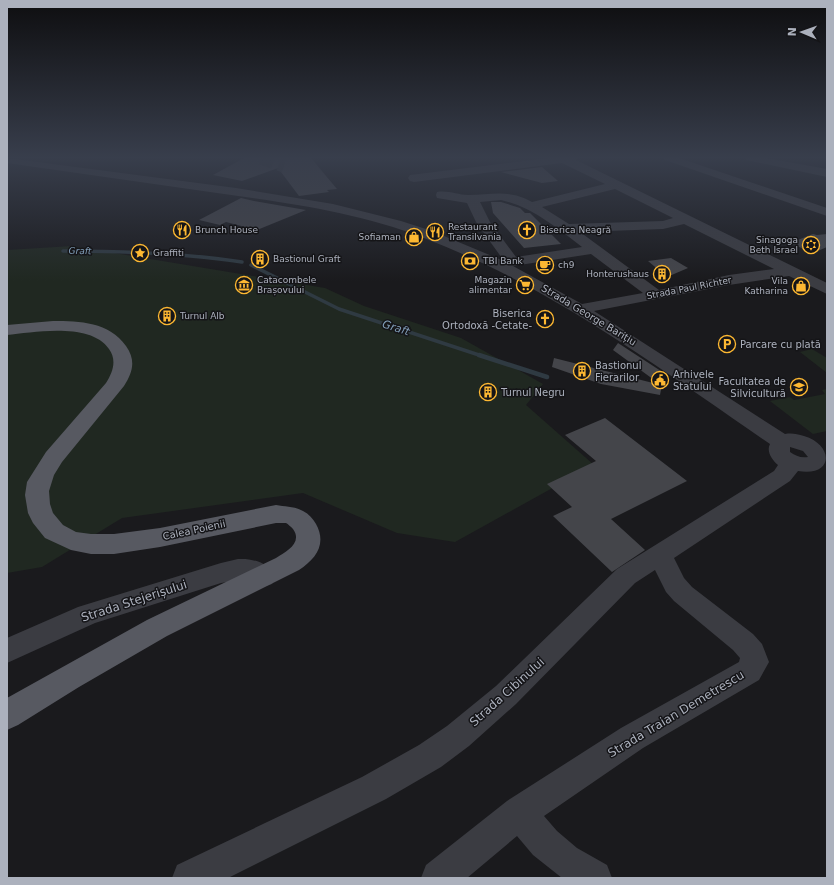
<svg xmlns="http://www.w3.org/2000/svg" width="834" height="885" font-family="'DejaVu Sans',sans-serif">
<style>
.green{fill:#202821}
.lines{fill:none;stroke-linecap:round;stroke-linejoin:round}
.stream-far1{stroke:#2f3a42;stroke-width:3.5}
.stream{stroke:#2f3a42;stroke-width:4.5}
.building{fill:#44454a}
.minor-tunnel{stroke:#37383d;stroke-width:13;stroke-dasharray:13 6;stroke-linecap:butt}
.minor{fill:#3b3c42;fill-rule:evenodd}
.major{fill:#575961;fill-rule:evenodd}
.labels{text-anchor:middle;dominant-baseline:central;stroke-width:3;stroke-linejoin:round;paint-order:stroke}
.far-poi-label{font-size:9px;fill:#acb1bd;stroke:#151518;text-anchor:start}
.far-water-label{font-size:9px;font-style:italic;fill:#829fb9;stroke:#151518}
.far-street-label{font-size:9px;fill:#acb1bd;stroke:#151518}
.poi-label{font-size:10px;fill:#acb1bd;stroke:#151518;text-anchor:start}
.street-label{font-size:10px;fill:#acb1bd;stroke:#151518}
.water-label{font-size:11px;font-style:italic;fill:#829fb9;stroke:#151518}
.near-street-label{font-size:12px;fill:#acb1bd;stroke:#151518}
</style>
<rect width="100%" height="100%" fill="#1a1a1d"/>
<g class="green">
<path d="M72,246L325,288L364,306L461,338L543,384L526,405L594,465L455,542L397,533L303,493L122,518L42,567L7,573V250Z"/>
<path d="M812,349L827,358V373L800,352Z"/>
<path d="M827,389V431L813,434L770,401L790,397L794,400L825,394L822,390Z"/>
</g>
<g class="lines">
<g class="stream-far1">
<path d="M63,251C123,251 183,253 242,262"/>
<path d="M251,265L339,309L482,356"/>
</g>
<path class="stream" d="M479,355L547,377"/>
</g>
<g class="building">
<path d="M244,158H311L337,189L327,190L329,192L299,196L278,168L242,181L213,175Z"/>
<path d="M542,167L558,181L542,183L501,172Z"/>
<path d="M241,198L254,201L306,210L257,230L226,222L220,225L199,220Z"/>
<path d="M491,202H501L520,208L525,213H530L561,244L524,248L493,213Z"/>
<path d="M813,234L817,235L827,234V247L813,253L790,243Z"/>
<path d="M671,258L688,268L667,277L648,261Z"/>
<path d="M618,343L667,375V379L662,385L660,395L601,384L552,367L554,358L661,385L613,350Z"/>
<path d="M605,418L687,481L611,519L645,550L612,572L553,516L572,507L547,484L596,461L565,435Z"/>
</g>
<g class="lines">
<path class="minor-tunnel" d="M261,158L284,166"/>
<g class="minor">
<path d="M7,158L236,188L333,204L401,221L432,231L504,261L476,222L467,203L437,198L436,195L437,192C448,190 458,195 468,195C493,195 508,189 532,202L605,184L562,163L414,182L410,181L408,178L410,175L548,158H577L576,160L827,283V294L789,276L729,285L594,311L785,434C792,433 797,434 804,436C834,445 834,477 798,471L790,481L674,558L684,578L692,587L753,634L762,644L769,662L759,680L643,748L544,816L557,831L577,848L607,865L612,878H562L533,855L517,836L467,878H421L426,865L507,801L621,728L739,662L740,658L733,650L674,601L666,592L655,570L635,583L516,704L469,746L441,767L386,799L228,878H172L177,865L362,777L419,745L447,726L496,686L617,569L774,471L778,465C772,460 766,451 770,444C659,368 550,286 424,238C358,212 287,203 217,193C147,183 77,173 7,163ZM615,189L673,218L663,221L569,224L542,207ZM501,200C532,207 557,228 582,247L516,257L490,222L480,202ZM684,224L774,269L729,275L659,290L580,232L663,229ZM591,254L643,293L582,304L513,266ZM790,447L803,451L808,457C800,458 796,456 790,452Z"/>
<path d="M663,158H679L827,208V216L665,160Z"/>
<path d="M745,158H766L827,169V177L751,161L747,160Z"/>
<path d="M238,559C253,558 269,563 276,577L272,584L263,587L254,584L247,579L221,583L95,623L7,663V638L78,607L221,563Z"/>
</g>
<path class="major" d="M53,321C80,321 109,322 126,346C136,360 133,372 124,386L62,462L54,475L49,491L50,504L53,513L63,525L76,532L91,534H114L160,528L276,505C285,507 294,506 303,511C309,514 313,519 316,524C327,544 316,559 299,570L167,636L79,687L18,725L7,730V698L147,620L276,558C286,552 303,543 293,529C291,527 288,524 286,523C283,523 279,523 276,523L160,547L114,554H91L71,550L45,538L33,523L28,513L25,495L27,482L46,452L106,383C113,372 117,360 109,349C91,322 34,332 7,335V325Z"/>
</g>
<linearGradient id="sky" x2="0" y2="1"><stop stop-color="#0e0e10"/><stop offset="0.56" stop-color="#383e4c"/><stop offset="1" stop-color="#383e4c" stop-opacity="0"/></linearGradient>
<rect width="834" height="281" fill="url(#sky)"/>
<defs>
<g id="restaurant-ring" transform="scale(0.9)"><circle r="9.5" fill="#151518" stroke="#fdb832" stroke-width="1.5"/><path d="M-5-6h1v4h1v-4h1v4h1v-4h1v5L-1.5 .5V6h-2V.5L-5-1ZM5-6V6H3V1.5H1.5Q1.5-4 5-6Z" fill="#fdb832"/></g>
<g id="church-ring" transform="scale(0.9)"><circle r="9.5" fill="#151518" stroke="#fdb832" stroke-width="1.5"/><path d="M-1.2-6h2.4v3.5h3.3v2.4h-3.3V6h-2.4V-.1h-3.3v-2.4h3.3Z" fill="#fdb832"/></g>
<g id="shop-ring" transform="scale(0.9)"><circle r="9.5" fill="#151518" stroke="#fdb832" stroke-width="1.5"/><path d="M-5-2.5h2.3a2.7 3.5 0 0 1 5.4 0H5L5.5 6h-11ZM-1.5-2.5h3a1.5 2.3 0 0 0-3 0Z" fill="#fdb832"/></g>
<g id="synagogue-ring" transform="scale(0.9)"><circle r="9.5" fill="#151518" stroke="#fdb832" stroke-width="1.5"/><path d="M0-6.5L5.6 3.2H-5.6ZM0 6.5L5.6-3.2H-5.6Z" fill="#fdb832"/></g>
<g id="sight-ring" transform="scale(0.9)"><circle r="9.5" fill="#151518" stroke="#fdb832" stroke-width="1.5"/><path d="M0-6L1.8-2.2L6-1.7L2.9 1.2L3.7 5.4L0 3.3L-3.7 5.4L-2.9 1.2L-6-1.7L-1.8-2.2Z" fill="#fdb832"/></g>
<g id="building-ring" transform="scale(0.9)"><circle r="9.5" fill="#151518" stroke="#fdb832" stroke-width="1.5"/><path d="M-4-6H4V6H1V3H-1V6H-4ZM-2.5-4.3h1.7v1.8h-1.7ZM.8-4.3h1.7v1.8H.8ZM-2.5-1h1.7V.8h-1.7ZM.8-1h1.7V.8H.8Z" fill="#fdb832"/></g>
<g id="bank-ring" transform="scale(0.9)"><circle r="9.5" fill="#151518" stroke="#fdb832" stroke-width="1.5"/><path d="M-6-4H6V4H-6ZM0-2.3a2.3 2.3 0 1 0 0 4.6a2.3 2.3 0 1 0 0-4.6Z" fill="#fdb832"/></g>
<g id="cafe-ring" transform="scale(0.9)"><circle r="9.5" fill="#151518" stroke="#fdb832" stroke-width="1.5"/><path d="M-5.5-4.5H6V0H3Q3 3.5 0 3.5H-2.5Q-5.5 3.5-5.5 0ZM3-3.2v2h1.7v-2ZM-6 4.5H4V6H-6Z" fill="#fdb832"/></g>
<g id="museum-ring" transform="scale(0.9)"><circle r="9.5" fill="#151518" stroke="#fdb832" stroke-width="1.5"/><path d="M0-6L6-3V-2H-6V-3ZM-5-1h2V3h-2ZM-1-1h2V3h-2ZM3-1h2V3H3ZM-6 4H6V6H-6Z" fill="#fdb832"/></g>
<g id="supermarket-ring" transform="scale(0.9)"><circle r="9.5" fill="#151518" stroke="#fdb832" stroke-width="1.5"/><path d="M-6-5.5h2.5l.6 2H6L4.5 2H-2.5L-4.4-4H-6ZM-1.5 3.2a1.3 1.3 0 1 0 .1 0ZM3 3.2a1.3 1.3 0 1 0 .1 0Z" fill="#fdb832"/></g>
<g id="parking-ring" transform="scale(0.9)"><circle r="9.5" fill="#151518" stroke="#fdb832" stroke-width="1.5"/><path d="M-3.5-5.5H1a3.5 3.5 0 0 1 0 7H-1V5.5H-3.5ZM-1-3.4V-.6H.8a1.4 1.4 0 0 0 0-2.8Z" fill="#fdb832"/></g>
<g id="civic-ring" transform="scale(0.9)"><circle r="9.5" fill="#151518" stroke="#fdb832" stroke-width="1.5"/><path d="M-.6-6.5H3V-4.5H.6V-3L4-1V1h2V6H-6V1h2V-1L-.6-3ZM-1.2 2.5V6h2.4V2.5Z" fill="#fdb832"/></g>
<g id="university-ring" transform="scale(0.9)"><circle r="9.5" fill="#151518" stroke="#fdb832" stroke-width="1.5"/><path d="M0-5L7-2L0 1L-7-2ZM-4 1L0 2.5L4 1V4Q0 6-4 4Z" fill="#fdb832"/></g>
</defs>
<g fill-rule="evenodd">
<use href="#restaurant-ring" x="182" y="230"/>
<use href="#church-ring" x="527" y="230"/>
<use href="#restaurant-ring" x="435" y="232"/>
<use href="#shop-ring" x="414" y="237"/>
<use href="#synagogue-ring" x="811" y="245"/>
<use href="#sight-ring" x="140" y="253"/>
<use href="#building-ring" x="260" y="259"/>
<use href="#bank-ring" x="470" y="261"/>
<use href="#cafe-ring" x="545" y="265"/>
<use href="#building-ring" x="662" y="274"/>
<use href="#museum-ring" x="244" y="285"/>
<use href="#supermarket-ring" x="525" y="285"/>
<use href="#shop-ring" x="801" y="286"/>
<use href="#building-ring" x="167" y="316"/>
<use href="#church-ring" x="545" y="319"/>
<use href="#parking-ring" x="727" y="344"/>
<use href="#building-ring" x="582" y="371"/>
<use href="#civic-ring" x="660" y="380"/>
<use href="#university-ring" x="799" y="387"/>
<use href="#building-ring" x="488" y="392"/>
</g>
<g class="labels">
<g class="far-poi-label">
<text x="448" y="227">Restaurant<tspan x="448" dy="10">Transilvania</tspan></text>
<text x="195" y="230">Brunch House</text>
<text x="540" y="230">Biserica Neagră</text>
<text x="401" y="237" text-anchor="end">Sofiaman</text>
<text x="798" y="240" text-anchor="end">Sinagoga<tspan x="798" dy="10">Beth Israel</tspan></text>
<text x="153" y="253">Graffiti</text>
<text x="273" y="259">Bastionul Graft</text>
<text x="483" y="261">TBI Bank</text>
<text x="558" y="265">ch9</text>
<text x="649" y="274" text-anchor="end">Honterushaus</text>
<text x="257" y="280">Catacombele<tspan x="257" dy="10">Brașovului</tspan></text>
<text x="512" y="280" text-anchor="end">Magazin<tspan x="512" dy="10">alimentar</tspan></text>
<text x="788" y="281" text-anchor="end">Vila<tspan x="788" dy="10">Katharina</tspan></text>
<text x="180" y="316">Turnul Alb</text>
</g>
<g class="far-water-label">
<text transform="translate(80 251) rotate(1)">Graft</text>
</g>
<g class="far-street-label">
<text transform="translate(689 288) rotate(-11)">Strada Paul Richter</text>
</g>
<g class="poi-label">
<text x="532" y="313" text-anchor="end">Biserica<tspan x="532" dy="12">Ortodoxă -Cetate-</tspan></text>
<text x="740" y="344">Parcare cu plată</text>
<text x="595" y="365">Bastionul<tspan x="595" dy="12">Fierarilor</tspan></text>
<text x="673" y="374">Arhivele<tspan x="673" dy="12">Statului</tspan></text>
<text x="786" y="381" text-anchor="end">Facultatea de<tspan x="786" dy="12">Silvicultură</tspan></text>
<text x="501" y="392">Turnul Negru</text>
</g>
<g class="street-label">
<text transform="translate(589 315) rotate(31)">Strada George Barițiu</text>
<text transform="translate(194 530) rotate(-12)">Calea Poienii</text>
</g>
<g class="water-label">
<text transform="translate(396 328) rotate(18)">Graft</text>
</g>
<g class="near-street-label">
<text transform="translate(134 601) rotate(-18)">Strada Stejerișului</text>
<text transform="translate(507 692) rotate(-42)">Strada Cibinului</text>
<text transform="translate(676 714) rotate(-31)">Strada Traian Demetrescu</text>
</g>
</g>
<rect width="834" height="885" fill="none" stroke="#acb1bd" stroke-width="16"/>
<g transform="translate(802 32) rotate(272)" stroke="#151518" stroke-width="3" paint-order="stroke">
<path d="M0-3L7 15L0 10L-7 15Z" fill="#acb1bd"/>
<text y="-6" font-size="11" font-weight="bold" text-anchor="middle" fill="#acb1bd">N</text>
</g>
</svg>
